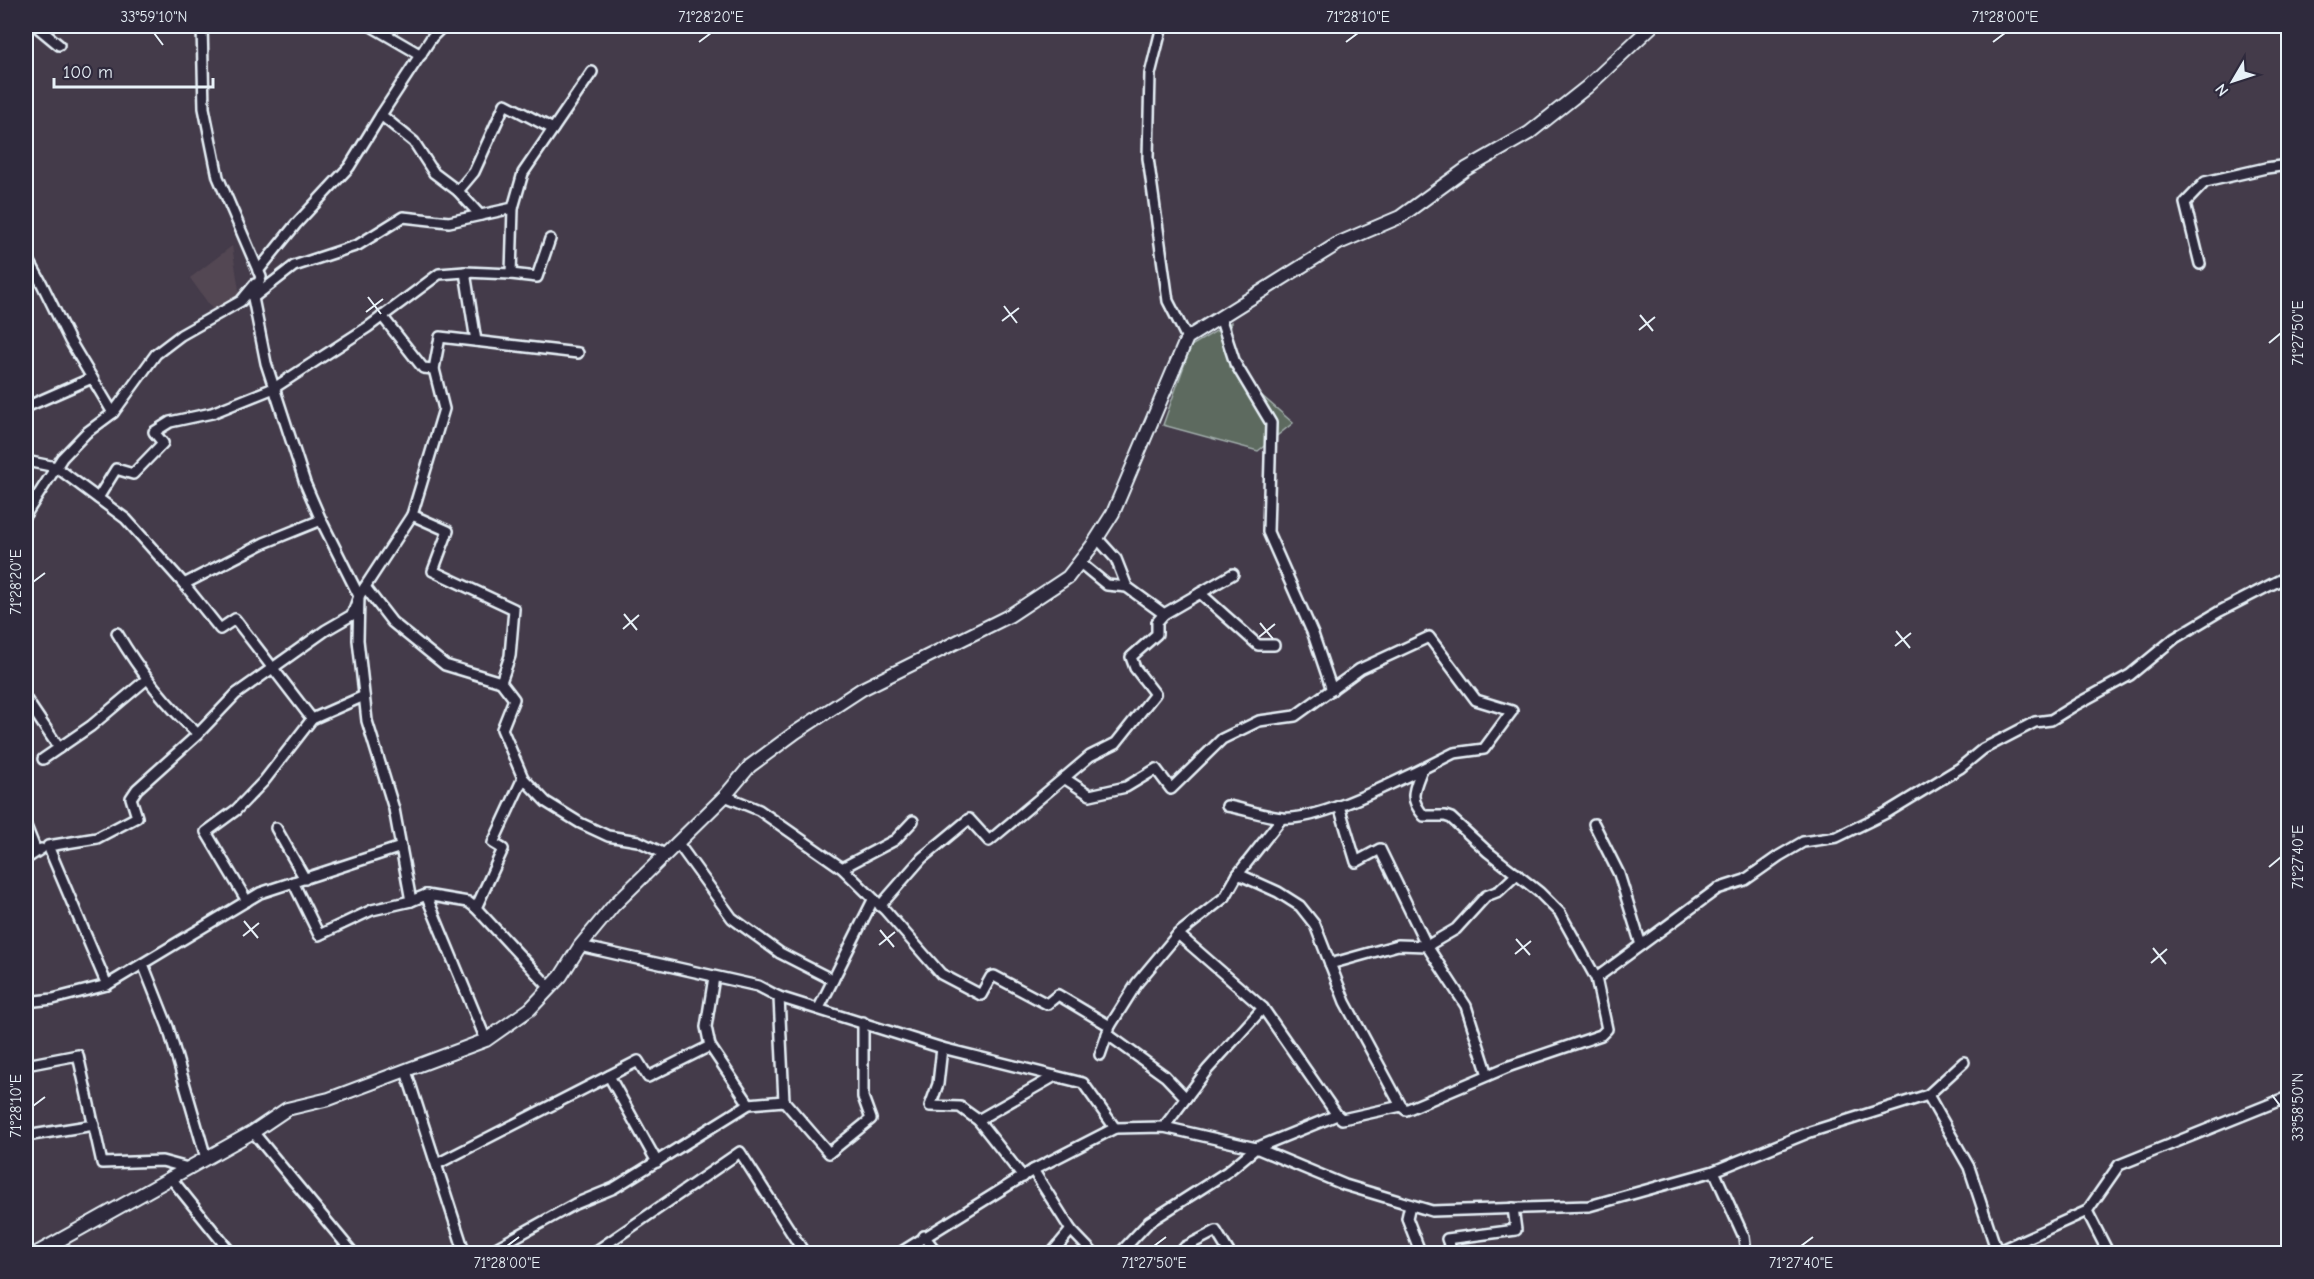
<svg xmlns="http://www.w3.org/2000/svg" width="2314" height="1279" font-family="'Comic Neue',sans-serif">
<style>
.built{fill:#534753}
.green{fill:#5d6a5f;stroke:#a2aeac;stroke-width:1.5}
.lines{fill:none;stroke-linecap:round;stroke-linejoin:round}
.street-casing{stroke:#e8f1f8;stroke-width:14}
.secondary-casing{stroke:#e8f1f8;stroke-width:16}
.street{stroke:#2f2a3d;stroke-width:9}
.secondary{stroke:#2f2a3d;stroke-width:12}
.ticks{fill:none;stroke:#e8f1f8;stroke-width:2}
.neatline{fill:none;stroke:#e8f1f8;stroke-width:2}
.ticks-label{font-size:15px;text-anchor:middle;fill:#e8f1f8}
</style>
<rect width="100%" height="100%" fill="#443b4a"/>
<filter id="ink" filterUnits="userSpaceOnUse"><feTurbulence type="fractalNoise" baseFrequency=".0167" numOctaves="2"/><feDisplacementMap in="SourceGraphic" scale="12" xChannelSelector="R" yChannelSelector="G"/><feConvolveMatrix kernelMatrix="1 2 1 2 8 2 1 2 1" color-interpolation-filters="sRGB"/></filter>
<g filter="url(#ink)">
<path class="built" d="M232,246L241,303L218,317L190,278Z"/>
<path class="green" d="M1231,322L1229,367L1293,423L1258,451L1163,425L1191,346Z"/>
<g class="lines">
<g class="street-casing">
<g id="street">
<path d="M36,26L59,45"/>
<path d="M202,26L204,108L218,177L261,277L253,298L266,363L305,483L321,520L359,596L358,640L367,721L394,809L411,901L426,895L486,1040"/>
<path d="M371,26L421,55"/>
<path d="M443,26L432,37L381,115L414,142L434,173L458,191L480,215"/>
<path d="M1162,26L1150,74L1148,158L1168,301L1187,338"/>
<path d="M458,191L474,172L505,104L553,129"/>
<path d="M26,255L42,284L70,341L113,413"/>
<path d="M2200,264L2185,203L2205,182L2266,168L2288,165"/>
<path d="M258,271L296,224L349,167L381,115"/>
<path d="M465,272L476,341"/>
<path d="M511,274L537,277L550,239"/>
<path d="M254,297L294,266L358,245L403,217L449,222L513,208L523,173L592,72"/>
<path d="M382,316L423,368L434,369"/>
<path d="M1220,317L1235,363L1271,423L1268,532L1313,634L1332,690"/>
<path d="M26,407L92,378"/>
<path d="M26,461L56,467L126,519L184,584L220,629L235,619L312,719"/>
<path d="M98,498L116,469L133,474L163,443L154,432L170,422L212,413L274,388L368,327L439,274L465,272L511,274L513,208"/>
<path d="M26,514L62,458L86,433L113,413L156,354L181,335L241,301L255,284"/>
<path d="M412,515L444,409L434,369L440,337L578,353"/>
<path d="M1097,538L1116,559L1127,587"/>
<path d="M1079,562L1107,585L1127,587L1164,614L1233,574"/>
<path d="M184,584L264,543L321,520"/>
<path d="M365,587L392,622L445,665L501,682"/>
<path d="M1200,593L1258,645H1274"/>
<path d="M117,633C140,672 165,704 198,734"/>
<path d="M26,699L59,748"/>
<path d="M43,759L91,726L147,679"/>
<path d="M1064,778L1090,756L1116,743L1155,694L1135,668L1131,657L1157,634V622L1164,614"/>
<path d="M725,796L759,810L842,868L885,910L941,974L981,995L991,977L994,976L1047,1004L1058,995L1110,1026"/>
<path d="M1227,806C1245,809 1264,816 1282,818C1319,821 1388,785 1422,769C1414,790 1408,798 1424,816H1445L1451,818L1488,852L1539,892L1560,913L1596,978"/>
<path d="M1339,806L1356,862L1380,849L1427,946L1466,1006L1488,1075"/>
<path d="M1594,824L1619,874L1641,945"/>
<path d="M26,826L36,851"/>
<path d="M276,828L305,879"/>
<path d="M677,842L732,918L780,953L833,980"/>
<path d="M26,859L41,849"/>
<path d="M842,868L895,840L913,821"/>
<path d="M1238,874L1278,892L1300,906L1315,925L1345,1002L1401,1106L1406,1110L1510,1066L1601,1035L1607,1029L1596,978L1717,889L1745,880L1779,856L1803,842L1837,837L1886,813L1960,768L1983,749L2035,722L2051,720L2077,704L2130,675L2175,638L2220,611L2288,576"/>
<path d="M293,882L319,935L372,910L411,901"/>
<path d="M426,895L468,902L476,908L550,988"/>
<path d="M247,901L206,832L236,810L264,781L312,719L364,696"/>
<path d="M880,906L922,858L969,819L989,841L1064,778L1090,795L1126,787L1156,769L1171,789L1222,739L1259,721L1295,716L1360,669L1429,637L1476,700L1512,711L1484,749L1454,753L1422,769"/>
<path d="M476,908L503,849L493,843L523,778"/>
<path d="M1178,934L1263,1008L1337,1115L1342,1119L1347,1118L1401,1106"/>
<path d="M580,946L758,986L779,997L942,1048L1083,1083L1115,1128"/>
<path d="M143,964L168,1027L206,1158"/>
<path d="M1330,964L1398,945L1427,946L1456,929L1486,896L1499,891L1517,874"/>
<path d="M714,977L706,1027L710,1046L749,1104"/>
<path d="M107,985L48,846L97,838L137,817L131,798L137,789L196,736L236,694L326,630L352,615L359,596L412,515L448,531L433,571L514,609L510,656L501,682L514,699L502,729L523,778L546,802L580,823L608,836L638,841L665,854"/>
<path d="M779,997L784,1101"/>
<path d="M26,1002L53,999L107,985L260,893L401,847"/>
<path d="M819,1008L873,900"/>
<path d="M1107,1034L1165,1076L1186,1098"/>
<path d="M942,1048L938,1084L930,1106L960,1107L978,1120L1055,1076"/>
<path d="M1100,1055L1110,1026L1137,983L1178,934L1225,897L1238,874L1282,818"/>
<path d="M26,1065L78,1055L102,1163L162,1161L188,1168"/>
<path d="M406,1071L465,1254"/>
<path d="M609,1076L657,1162"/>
<path d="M1928,1095L1969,1167L1997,1252"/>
<path d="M978,1120L1023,1177"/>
<path d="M1164,1127L1207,1070L1263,1008"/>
<path d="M253,1132L354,1254"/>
<path d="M26,1136L94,1125"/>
<path d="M437,1164L638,1061L648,1077L710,1046"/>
<path d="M1033,1170L1071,1230L1094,1254"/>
<path d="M1714,1171L1744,1237L1746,1254"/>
<path d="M170,1177L232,1254"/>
<path d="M1410,1205L1407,1218L1421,1254"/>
<path d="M2087,1211L2109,1254"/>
<path d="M924,1236L938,1254"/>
<path d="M485,1254L575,1204L614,1188L749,1104L784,1101L829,1153L871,1119L863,1097V1022"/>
<path d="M592,1254L740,1152L805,1254"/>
<path d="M898,1254L1033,1170L1115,1128L1164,1127L1256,1148L1345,1185L1432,1211L1589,1206L1714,1171L1810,1132L1928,1095L1964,1062"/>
<path d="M1051,1254L1071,1230"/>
<path d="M1119,1254L1149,1222L1227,1172L1256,1148L1337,1115"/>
<path d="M1179,1254L1185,1247L1216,1231L1230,1254"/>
<path d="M1453,1254L1447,1239L1516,1230L1513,1208"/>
<path d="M1992,1254L2087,1211L2119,1165L2288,1097"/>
</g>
</g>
<g class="secondary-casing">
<path id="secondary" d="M35,1254L253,1132L287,1109L329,1099L486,1040L530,1009L561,976L580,946L614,905L725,796L750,766L796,732L862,689L1009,616L1068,577L1092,546L1113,513L1187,338L1339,243L1400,217L1466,169L1529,133L1587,87L1652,26"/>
</g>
<use href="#street" class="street"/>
<use href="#secondary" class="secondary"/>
</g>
</g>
<path class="ticks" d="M154,33L163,45M699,42L711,33M1346,42L1358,33M1993,42L2005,33M368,297L381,314M1004,306L1017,323M366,312L383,299M1640,315L1653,331M1002,321L1019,308M1639,330L1655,317M2269,343L2281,333M33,582L45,573M624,614L637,630M1260,623L1273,639M623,629L639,615M1896,631L1910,648M1259,637L1275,624M1895,646L1911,633M2269,867L2281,857M244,921L258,938M880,930L894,947M243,936L259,923M1516,939L1530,955M879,945L895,932M2153,948L2166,964M1515,954L1531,941M2151,963L2167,949M2272,1095L2281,1107M33,1106L45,1097M507,1246L519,1237M1154,1246L1166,1237M1801,1246L1813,1237"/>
<rect width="2314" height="1279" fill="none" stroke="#2f2a3d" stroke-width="66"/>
<g transform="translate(2233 81) rotate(231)" stroke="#2f2a3d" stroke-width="4.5" paint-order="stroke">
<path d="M0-4.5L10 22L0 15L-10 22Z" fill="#e8f1f8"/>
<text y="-9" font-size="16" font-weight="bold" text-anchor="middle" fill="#e8f1f8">N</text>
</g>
<path d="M54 78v9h159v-9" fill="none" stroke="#e8f1f8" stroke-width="3"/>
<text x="63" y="78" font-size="18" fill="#e8f1f8" stroke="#2f2a3d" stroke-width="4.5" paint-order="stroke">100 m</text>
<rect x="33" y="33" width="2248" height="1213" class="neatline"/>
<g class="ticks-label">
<text x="154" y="22">33°59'10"N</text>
<text x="711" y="22">71°28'20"E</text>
<text x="1358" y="22">71°28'10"E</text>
<text x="2005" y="22">71°28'00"E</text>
<text transform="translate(2298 333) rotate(-90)" y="5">71°27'50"E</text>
<text transform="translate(16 582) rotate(-90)" y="5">71°28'20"E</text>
<text transform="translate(2298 857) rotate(-90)" y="5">71°27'40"E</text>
<text transform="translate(16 1106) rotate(-90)" y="5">71°28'10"E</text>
<text transform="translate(2298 1107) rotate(-90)" y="5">33°58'50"N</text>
<text x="507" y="1268">71°28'00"E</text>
<text x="1154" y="1268">71°27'50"E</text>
<text x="1801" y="1268">71°27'40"E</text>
</g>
</svg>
